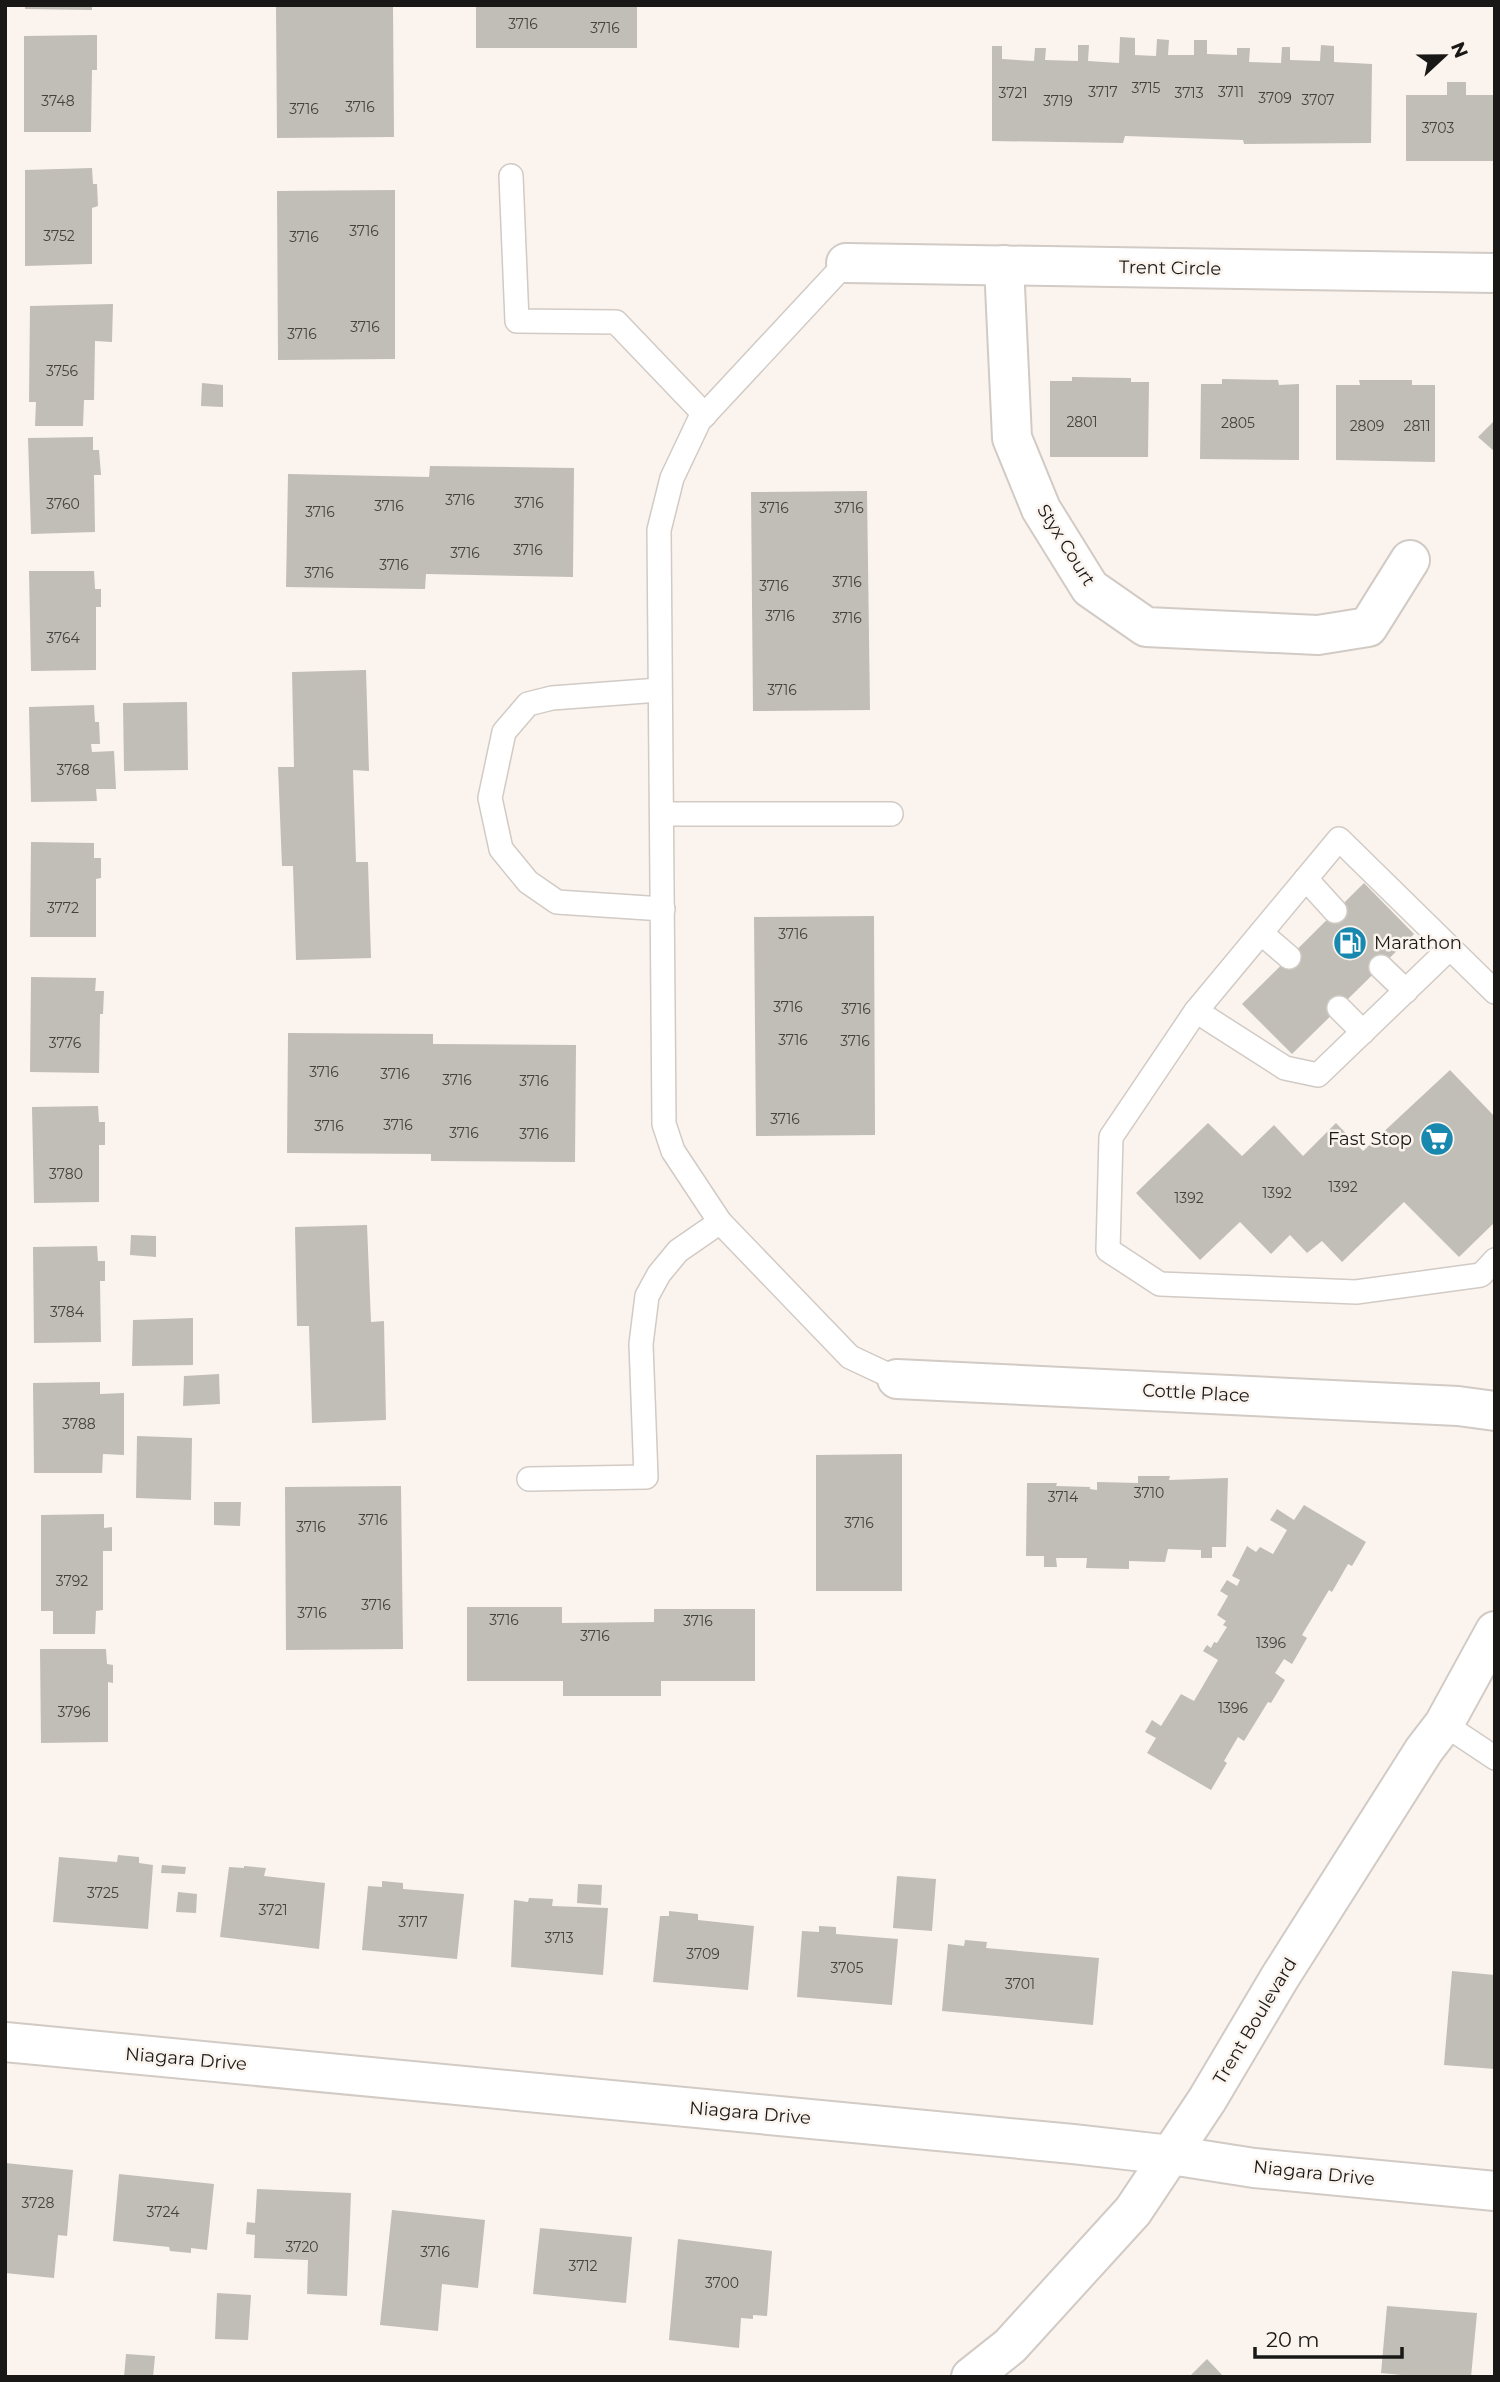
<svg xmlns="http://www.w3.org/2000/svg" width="1500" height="2382" font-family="Montserrat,sans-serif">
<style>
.building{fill:#c0beb7}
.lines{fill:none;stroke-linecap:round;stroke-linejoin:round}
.lane-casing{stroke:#d1cac5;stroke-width:26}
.street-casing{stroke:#d1cac5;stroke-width:42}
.secondary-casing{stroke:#d1cac5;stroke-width:42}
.lane{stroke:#fff;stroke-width:23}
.street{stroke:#fff;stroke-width:38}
.secondary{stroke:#fff;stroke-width:38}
.labels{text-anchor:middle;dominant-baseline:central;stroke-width:5;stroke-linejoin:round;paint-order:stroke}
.number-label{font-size:14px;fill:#44423e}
.street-label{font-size:18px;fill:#1a1816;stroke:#fbf4ee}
.poi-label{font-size:18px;fill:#1a1816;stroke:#fbf4ee;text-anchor:start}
</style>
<rect width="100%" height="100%" fill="#fbf4ee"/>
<g class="building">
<path d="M25,5H92V10L25,9Z"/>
<path d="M276,5H393L394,137L277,138Z"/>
<rect x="476" y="5" width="161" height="43"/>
<path d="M97,35V70H92L91,132H24V36Z"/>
<path d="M1120,37L1135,38V55L1156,56L1157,39L1169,40L1168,55H1194V40H1207V54L1237,55V48H1250L1249,62L1281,63L1282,47H1290V60L1320,61L1321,45L1334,46V62L1372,64L1371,143L1244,144L1243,140L1125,136L1123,143L992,141V46H1002V59L1034,61L1035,48H1046L1045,60L1078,61V45H1089L1088,61L1119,63Z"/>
<path d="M1447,82H1466V95H1495V161H1406V95H1447Z"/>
<path d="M92,168L93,184H97L98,206L92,208V264L25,266V170Z"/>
<path d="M395,190V359L278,360L277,191Z"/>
<path d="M113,304L112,342L95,341L94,400H84L83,426H35L36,402H29L30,306Z"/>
<path d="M1072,377L1131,378V382H1149L1148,457H1050V381H1072Z"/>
<path d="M1222,379L1278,380L1279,385L1299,384V460L1200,459L1201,384H1222Z"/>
<path d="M1359,380H1412V385H1435V462L1336,460V385H1360Z"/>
<path d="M202,383L223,385V407L201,406Z"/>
<path d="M1495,420V452L1478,437Z"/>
<path d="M93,437V450H99L101,475H94L95,532L31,534L28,438Z"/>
<path d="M430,466L574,468L573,577L426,574L425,589L286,587L288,474L429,477Z"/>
<path d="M867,491L870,710L753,711L751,492Z"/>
<path d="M29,571H94L95,589H101V607H96V670L31,671Z"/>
<path d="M366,670L369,771L353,770L356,862H368L371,958L296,960L293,866H282L278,767H294L292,672Z"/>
<path d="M187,702L188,770L124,771L123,703Z"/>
<path d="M94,705L95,722H99L100,744H91L92,752L114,751L116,789H96L97,801L31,802L29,707Z"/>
<path d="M31,842L94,843V858H101V878L96,879V937H30Z"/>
<path d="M1364,883L1414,934L1292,1054L1242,1004Z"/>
<path d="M874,916L875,1135L756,1136L754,917Z"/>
<path d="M31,977L96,978L95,991H104L103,1014H100L99,1073L30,1072Z"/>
<path d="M288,1033L433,1034V1044L576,1045L575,1162L431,1161V1154L287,1153Z"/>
<path d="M1450,1070L1495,1117V1222L1459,1257L1404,1202L1342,1262L1322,1241L1307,1253L1290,1235L1271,1254L1240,1222L1200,1260L1136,1193L1208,1123L1242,1156L1274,1125L1303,1156L1336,1123L1363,1151Z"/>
<path d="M98,1106L99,1122H105V1145H99V1202L34,1203L32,1107Z"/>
<path d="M367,1225L371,1322L384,1321L386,1420L312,1423L309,1326H297L295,1227Z"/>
<path d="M131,1235L156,1236V1257L130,1255Z"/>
<path d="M97,1246L98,1261H105V1281H100L101,1342L34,1343L33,1247Z"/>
<path d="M193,1318V1365L132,1366L133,1320Z"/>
<path d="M219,1374L220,1404L183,1406L184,1376Z"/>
<path d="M100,1382V1394L124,1393V1455L103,1454L102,1473H34L33,1383Z"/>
<path d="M137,1436L192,1438L191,1500L136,1498Z"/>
<path d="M902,1454V1591H816V1455Z"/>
<path d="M1138,1476H1170L1169,1480L1228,1478L1226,1547H1212V1558H1201V1550L1168,1549L1165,1562L1129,1561V1569L1086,1568L1087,1558H1056L1057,1567H1044V1556H1026L1027,1483H1057L1056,1486L1090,1487V1489L1097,1490V1482L1138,1483Z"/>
<path d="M401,1486L403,1649L286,1650L285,1487Z"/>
<path d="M214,1502H241L240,1526L214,1525Z"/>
<path d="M1304,1505L1366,1542L1352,1566L1348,1564L1332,1592L1329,1590L1302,1635L1307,1638L1292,1664L1284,1659L1275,1673L1285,1680L1271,1703L1268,1702L1244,1741L1238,1737L1224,1761L1227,1763L1211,1790L1147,1753L1156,1738L1145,1732L1152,1720L1161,1726L1181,1694L1194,1701L1218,1660L1203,1651L1207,1645L1211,1648L1214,1642L1217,1643L1227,1627L1223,1625L1226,1621L1217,1615L1228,1596L1220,1591L1227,1580L1237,1586L1240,1580L1232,1576L1247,1546L1256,1552L1260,1547L1273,1554L1287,1530L1270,1520L1277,1509L1294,1520Z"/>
<path d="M104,1514V1528L112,1527V1551H103V1610L96,1611L95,1634H53V1611H41V1515Z"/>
<path d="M467,1607H562V1623L654,1622V1609H755V1681H661V1696H563V1681H467Z"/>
<path d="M40,1649H106L107,1664L113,1665V1683L108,1682V1742L41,1743Z"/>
<path d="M118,1855L139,1857V1863L153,1865L148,1929L53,1922L59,1857L117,1862Z"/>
<path d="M162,1865L186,1867L185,1874L161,1873Z"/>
<path d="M244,1866L266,1868L264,1876L325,1883L319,1949L220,1937L229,1867L244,1868Z"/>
<path d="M897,1876L936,1879L932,1931L893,1928Z"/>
<path d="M382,1881L403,1883V1889L464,1894L457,1959L362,1950L368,1886L382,1887Z"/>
<path d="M578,1884L602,1885L601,1905L577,1903Z"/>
<path d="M178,1892L197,1894L196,1913L176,1912Z"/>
<path d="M529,1898L553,1899L552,1906L608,1908L603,1975L511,1967L514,1900L528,1902Z"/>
<path d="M669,1911L698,1914V1920L754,1926L748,1990L653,1982L660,1916H669Z"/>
<path d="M819,1926L836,1927V1934L898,1939L892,2005L797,1997L802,1931L819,1932Z"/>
<path d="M965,1940L987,1942L986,1948L1099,1958L1093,2025L942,2011L948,1944L964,1946Z"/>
<path d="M1452,1971L1495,1975V2069L1444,2065Z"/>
<path d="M5,2163L73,2170L67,2236L58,2235L54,2278L5,2273Z"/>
<path d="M119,2174L214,2184L207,2250L191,2248V2253L170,2251L169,2247L113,2241Z"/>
<path d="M257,2189L351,2193L347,2296L307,2294L308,2260L254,2258L255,2235L246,2234L247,2222L255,2223Z"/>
<path d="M392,2210L485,2220L478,2288L442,2284L438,2331L380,2325Z"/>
<path d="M540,2228L632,2237L626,2303L533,2294Z"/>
<path d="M678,2239L772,2251L767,2316L753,2315V2319L741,2318L739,2348L669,2340Z"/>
<path d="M217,2293L251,2295L248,2340L215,2339Z"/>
<path d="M1387,2306L1477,2313L1471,2377H1422L1381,2373Z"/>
<path d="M126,2354L155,2356L153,2377H124Z"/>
<path d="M1207,2359L1224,2377H1189Z"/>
</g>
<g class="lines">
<g class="lane-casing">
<g id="lane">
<path d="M511,176L517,321L616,322L705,415"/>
<path d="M846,263L699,421L672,478L659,530L664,1124L673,1151L720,1222L850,1357L897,1379"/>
<path d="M659,690L552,698L528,704L504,732L490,798L501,849L528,882L557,902L663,909"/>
<path d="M662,814H891"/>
<path d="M1306,879L1335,911"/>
<path d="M1261,933L1289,957"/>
<path d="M1450,948L1318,1075L1285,1068L1196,1011L1339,839L1495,992"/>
<path d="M1381,967L1406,991"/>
<path d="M1339,1008L1363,1032"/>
<path d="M1196,1011L1111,1137L1108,1250L1160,1284L1356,1292L1481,1275L1495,1260"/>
<path d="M529,1479L646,1477L641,1344L647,1296L659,1274L678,1251L720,1222"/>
<path d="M1444,1724L1495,1758"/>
</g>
</g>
<g class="street-casing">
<g id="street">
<path d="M846,263L1495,273"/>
<path d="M1004,265L1012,438L1041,509L1090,588L1146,627L1318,635L1368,627L1410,560"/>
<path d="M897,1379L1458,1406L1495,1411"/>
<path d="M5,2042L1073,2144L1171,2155L1254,2168L1495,2191"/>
</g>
</g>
<g class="secondary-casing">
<path id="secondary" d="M971,2377L1010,2346L1133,2211L1207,2100L1280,1977L1424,1750L1444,1724L1495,1631"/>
</g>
<use href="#lane" class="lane"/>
<use href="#street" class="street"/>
<use href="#secondary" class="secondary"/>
</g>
<defs>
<g id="fuel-disc" transform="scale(1.75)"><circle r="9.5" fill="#1988ae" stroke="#fbf4ee"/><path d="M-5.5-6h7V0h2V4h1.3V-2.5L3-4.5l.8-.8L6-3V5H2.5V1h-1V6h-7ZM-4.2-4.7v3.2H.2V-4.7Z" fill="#fff"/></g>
<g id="supermarket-disc" transform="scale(1.75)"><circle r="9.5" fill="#1988ae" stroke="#fbf4ee"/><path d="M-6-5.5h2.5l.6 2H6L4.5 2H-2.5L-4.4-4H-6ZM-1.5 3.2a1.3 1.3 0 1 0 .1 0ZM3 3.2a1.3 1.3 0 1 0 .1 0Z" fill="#fff"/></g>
</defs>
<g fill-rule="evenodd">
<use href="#fuel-disc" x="1350" y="943"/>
<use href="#supermarket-disc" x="1437" y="1139"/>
</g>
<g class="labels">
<g class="number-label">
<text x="523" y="24">3716</text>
<text x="605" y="28">3716</text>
<text x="1146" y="88">3715</text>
<text x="1103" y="92">3717</text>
<text x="1231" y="92">3711</text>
<text x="1013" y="93">3721</text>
<text x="1189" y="93">3713</text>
<text x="1275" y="98">3709</text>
<text x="1318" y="100">3707</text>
<text x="58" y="101">3748</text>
<text x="1058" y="101">3719</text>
<text x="360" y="107">3716</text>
<text x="304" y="109">3716</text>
<text x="1438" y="128">3703</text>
<text x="364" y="231">3716</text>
<text x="59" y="236">3752</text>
<text x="304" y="237">3716</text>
<text x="365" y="327">3716</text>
<text x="302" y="334">3716</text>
<text x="62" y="371">3756</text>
<text x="1082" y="422">2801</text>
<text x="1238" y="423">2805</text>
<text x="1367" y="426">2809</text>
<text x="1417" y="426">2811</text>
<text x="460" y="500">3716</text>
<text x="529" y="503">3716</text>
<text x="63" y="504">3760</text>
<text x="389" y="506">3716</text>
<text x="774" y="508">3716</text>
<text x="849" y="508">3716</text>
<text x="320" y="512">3716</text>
<text x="528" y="550">3716</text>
<text x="465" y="553">3716</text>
<text x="394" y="565">3716</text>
<text x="319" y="573">3716</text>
<text x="847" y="582">3716</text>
<text x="774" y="586">3716</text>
<text x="780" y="616">3716</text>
<text x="847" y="618">3716</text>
<text x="63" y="638">3764</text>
<text x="782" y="690">3716</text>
<text x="73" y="770">3768</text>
<text x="63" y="908">3772</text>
<text x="793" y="934">3716</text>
<text x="788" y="1007">3716</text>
<text x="856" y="1009">3716</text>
<text x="793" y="1040">3716</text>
<text x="855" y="1041">3716</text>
<text x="65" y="1043">3776</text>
<text x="324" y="1072">3716</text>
<text x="395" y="1074">3716</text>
<text x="457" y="1080">3716</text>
<text x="534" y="1081">3716</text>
<text x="785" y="1119">3716</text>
<text x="398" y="1125">3716</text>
<text x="329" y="1126">3716</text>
<text x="464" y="1133">3716</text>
<text x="534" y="1134">3716</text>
<text x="66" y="1174">3780</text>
<text x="1343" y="1187">1392</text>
<text x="1277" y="1193">1392</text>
<text x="1189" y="1198">1392</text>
<text x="67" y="1312">3784</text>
<text x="79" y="1424">3788</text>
<text x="1149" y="1493">3710</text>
<text x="1063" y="1497">3714</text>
<text x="373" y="1520">3716</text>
<text x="859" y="1523">3716</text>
<text x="311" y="1527">3716</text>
<text x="72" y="1581">3792</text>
<text x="376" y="1605">3716</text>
<text x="312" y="1613">3716</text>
<text x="504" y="1620">3716</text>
<text x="698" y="1621">3716</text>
<text x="595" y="1636">3716</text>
<text x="1271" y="1643">1396</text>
<text x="1233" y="1708">1396</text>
<text x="74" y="1712">3796</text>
<text x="103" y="1893">3725</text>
<text x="273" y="1910">3721</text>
<text x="413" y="1922">3717</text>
<text x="559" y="1938">3713</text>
<text x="703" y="1954">3709</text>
<text x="847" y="1968">3705</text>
<text x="1020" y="1984">3701</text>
<text x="38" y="2203">3728</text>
<text x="163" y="2212">3724</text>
<text x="302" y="2247">3720</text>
<text x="435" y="2252">3716</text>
<text x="583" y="2266">3712</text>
<text x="722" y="2283">3700</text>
</g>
<g class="street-label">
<text transform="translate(1170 268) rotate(1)">Trent Circle</text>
<text transform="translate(1066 545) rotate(58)">Styx Court</text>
<text transform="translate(1196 1393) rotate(3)">Cottle Place</text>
<text transform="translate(1255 2021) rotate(-59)">Trent Boulevard</text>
<text transform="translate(186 2059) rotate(5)">Niagara Drive</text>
<text transform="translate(750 2113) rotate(5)">Niagara Drive</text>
<text transform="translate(1314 2173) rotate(6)">Niagara Drive</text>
</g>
<g class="poi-label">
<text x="1374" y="943">Marathon</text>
<text x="1412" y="1139" text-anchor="end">Fast Stop</text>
</g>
</g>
<rect width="1500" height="2382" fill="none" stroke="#1a1816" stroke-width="14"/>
<g transform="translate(1444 56) rotate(68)" stroke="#fbf4ee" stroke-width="5" paint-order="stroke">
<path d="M0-5L12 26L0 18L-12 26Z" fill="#1a1816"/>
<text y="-10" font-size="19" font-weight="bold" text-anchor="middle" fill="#1a1816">N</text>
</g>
<path d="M1255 2347v10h147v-10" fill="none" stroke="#1a1816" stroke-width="3.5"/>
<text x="1266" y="2347" font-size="21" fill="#1a1816" stroke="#fbf4ee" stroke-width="5" paint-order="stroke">20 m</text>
</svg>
